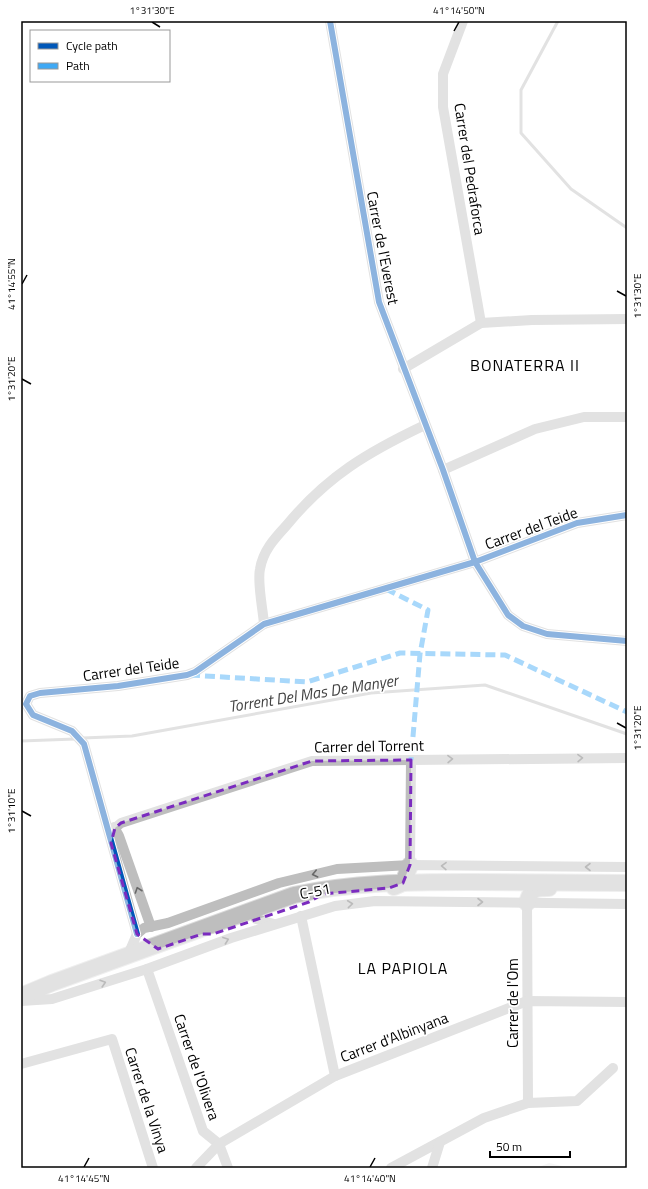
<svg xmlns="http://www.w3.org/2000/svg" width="648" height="1189" font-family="'Titillium Web',sans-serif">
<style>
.green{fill:#ececec}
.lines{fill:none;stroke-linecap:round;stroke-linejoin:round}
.stream{stroke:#bfbfbf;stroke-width:3}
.primary-casing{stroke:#dbdbdb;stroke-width:18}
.minor{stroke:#bebebe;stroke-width:10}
.primary{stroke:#bebebe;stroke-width:16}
.quiet{stroke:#3fa9f5;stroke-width:5;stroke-dasharray:10 5;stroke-linecap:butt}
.cycleway-casing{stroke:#fff;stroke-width:8}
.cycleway{stroke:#0057b8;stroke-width:6}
.oneway{stroke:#686868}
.marked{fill:none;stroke:#7b2cbf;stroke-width:3;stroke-dasharray:8 5;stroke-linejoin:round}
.ticks{fill:none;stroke:#000;stroke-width:1.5}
.labels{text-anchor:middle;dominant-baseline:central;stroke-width:3.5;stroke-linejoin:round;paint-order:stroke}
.street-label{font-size:15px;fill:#000;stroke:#fff}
.neighbourhood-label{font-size:16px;letter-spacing:1px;fill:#000;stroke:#fff}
.water-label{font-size:16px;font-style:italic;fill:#444;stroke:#fff}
.neatline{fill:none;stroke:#000;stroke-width:1.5}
.ticks-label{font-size:10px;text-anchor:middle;fill:#000}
</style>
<rect width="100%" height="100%" fill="#fff"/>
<path class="green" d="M549,1163L571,1168H536Z"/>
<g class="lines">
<g class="stream">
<path d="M558,21L521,90V133L571,189L627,228"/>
<path d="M83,738L132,736L371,693L485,685L627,734"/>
<path d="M21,741L75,739"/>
</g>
<g class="primary-casing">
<g id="primary">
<path d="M394,887L403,883L410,865"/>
<path d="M527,903C531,888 535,888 549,888"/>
<path d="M21,996L52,983L294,895C354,882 409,882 469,882C522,882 574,883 627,883"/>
</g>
</g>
<g class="minor">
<path d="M330,21L379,302L443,470L475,562L508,615L523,626L547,634L627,641"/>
<path d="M463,21L443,74V107L481,323"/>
<path d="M403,369L481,323L532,320L627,319"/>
<path d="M443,470L535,429L584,417H627"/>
<path d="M264,624C263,610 257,582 260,569C263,551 274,539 286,526C327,476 368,452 425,425"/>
<path d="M114,827L119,836L151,927"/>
<path d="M112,842L115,828L121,823L312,761L627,758"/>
<path d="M410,865L411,760"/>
<path d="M527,903L528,1103"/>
<path d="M301,916L335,1076"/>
<path d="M256,919L274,924"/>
<path d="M137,934L84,744L72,731L33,715L26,704L30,696L40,693L118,686L187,675L195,672L264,624L475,562L577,523L627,515"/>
<path d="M128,955L137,934L144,928L168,923L279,883L337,869L410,865L627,867"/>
<path d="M147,969L203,1131L219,1144L228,1168"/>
<path d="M21,1001L52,999L147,969L231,938L335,906L375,901L627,904"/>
<path d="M21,1064L112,1039L153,1168"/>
<path d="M196,1168L219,1144L335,1076L527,1001L627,1002"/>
<path d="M391,1168L484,1118L528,1103L577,1101L613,1068"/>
<path d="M432,1168L440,1142"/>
</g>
<use href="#primary" class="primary"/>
<g class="quiet">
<path d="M386,589L428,610L420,654L411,760"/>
<path d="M190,675L307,682L400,653L505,655L627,712"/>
</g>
<g class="cycleway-casing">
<g id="cycleway">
<path d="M330,21L379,302L443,470L475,562L508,615L523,626L547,634L627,641"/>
<path d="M137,934L84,744L72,731L33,715L26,704L30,696L40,693L118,686L187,675L195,672L264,624L475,562L577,523L627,515"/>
</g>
</g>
<use href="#cycleway" class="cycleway"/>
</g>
<defs><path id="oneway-chevron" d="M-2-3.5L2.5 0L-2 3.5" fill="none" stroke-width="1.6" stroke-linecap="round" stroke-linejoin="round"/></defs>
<g class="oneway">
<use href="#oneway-chevron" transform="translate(580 758) rotate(-1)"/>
<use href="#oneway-chevron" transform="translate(450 759) rotate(-1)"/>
<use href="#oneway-chevron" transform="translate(444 866) rotate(-179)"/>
<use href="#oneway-chevron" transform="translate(588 867) rotate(180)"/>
<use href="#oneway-chevron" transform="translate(315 874) rotate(167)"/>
<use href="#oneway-chevron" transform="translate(138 890) rotate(-109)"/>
<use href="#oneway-chevron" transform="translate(480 902)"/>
<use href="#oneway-chevron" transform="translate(350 904) rotate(-6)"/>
<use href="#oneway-chevron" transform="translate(226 940) rotate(-20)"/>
<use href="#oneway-chevron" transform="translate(103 983) rotate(-17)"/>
</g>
<path d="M0 0H648V1189H0ZM411,760L410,865L403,883L389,888L323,894L309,902L213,934H202L158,949L137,934L111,843L115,828L121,823L312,761Z" fill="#fff" fill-opacity=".55" fill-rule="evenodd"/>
<path class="marked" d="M411,760L410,865L403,883L389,888L323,894L309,902L213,934H202L158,949L137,934L111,843L115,828L121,823L312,761Z"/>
<path class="ticks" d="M152,22L160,27M454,31L459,22M22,284L27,275M617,291L626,296M22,379L31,384M617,723L626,728M22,811L31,816M84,1167L89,1158M370,1167L375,1158"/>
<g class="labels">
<g class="street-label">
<text transform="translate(470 169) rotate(81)">Carrer del Pedraforca</text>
<text transform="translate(383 248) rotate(79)">Carrer de l'Everest</text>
<text transform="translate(531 528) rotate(-20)">Carrer del Teide</text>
<text transform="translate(131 669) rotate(-8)">Carrer del Teide</text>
<text transform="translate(369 746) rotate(-1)">Carrer del Torrent</text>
<text transform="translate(315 891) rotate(-11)">C-51</text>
<text transform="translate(512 1003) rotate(-90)">Carrer de l'Om</text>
<text transform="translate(394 1037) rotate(-21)">Carrer d'Albinyana</text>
<text transform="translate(197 1067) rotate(71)">Carrer de l'Olivera</text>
<text transform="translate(147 1100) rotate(72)">Carrer de la Vinya</text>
</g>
<g class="neighbourhood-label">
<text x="525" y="365">BONATERRA II</text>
<text x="403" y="968">LA PAPIOLA</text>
</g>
<g class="water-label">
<text transform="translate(313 693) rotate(-9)">Torrent Del Mas De Manyer</text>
</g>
</g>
<rect width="648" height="1189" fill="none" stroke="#ffffff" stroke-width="44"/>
<rect x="30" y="30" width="140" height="52" fill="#ffffff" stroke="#999999"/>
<rect x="38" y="43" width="20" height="6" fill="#0057b8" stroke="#999999"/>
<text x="66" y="50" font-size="12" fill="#000000">Cycle path</text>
<rect x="38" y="63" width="20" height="6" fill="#3fa9f5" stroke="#999999"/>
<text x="66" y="70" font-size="12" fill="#000000">Path</text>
<path d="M490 1151v6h80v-6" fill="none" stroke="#000000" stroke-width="2"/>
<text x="496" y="1151" font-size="12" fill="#000000" stroke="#ffffff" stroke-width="3" paint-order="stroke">50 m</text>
<rect x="22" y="22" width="604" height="1145" class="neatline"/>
<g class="ticks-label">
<text x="152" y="14">1°31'30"E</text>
<text x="459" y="14">41°14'50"N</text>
<text transform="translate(11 284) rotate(-90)" y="4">41°14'55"N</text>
<text transform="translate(637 296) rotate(-90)" y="4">1°31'30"E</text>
<text transform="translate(11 379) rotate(-90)" y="4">1°31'20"E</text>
<text transform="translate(637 728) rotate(-90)" y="4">1°31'20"E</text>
<text transform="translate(11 811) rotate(-90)" y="4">1°31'10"E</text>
<text x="84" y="1182">41°14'45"N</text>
<text x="370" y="1182">41°14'40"N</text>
</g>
</svg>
